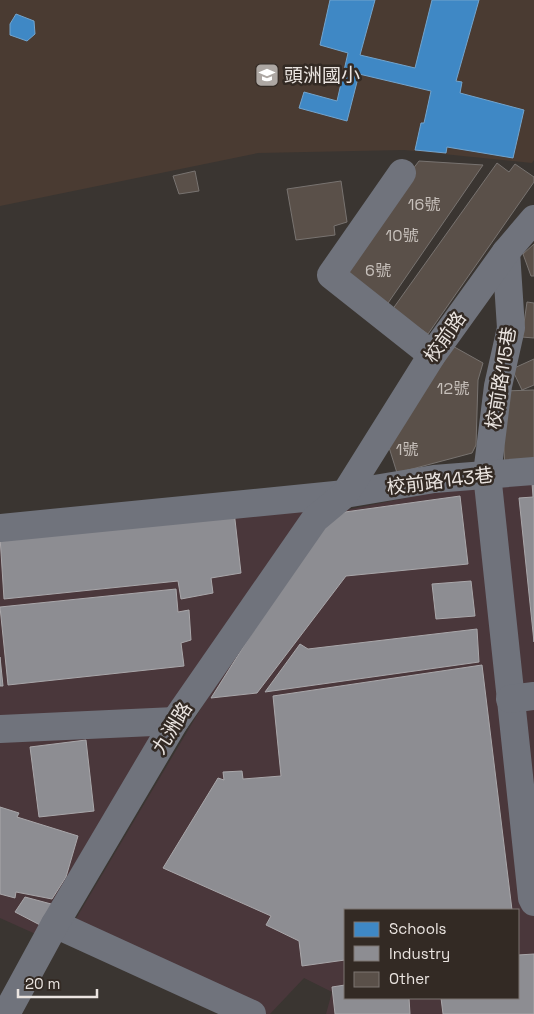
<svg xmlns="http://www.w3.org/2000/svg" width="534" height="1014" font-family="'Space Grotesk','Noto Sans TC',sans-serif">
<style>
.industrial{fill:#4a373b;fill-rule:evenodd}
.built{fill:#4a3b32}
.schools{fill:#3f88c5;stroke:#73a4cd}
.industry{fill:#8d8d92;stroke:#a9a7aa}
.building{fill:#5a5049;stroke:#787370}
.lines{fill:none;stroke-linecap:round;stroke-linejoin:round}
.minor{stroke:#70737c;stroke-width:28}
.labels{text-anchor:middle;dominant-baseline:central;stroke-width:5;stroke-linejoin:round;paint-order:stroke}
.number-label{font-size:16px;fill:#c7c0bb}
.poi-label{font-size:19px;fill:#ebe5e1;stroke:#332a24;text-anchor:start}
.street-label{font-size:19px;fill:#ebe5e1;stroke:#332a24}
</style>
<rect width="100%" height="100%" fill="#3a3531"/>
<g class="industrial">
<path d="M534,480V1014H326L332,992L304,978L270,1014H266L71,927L203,705L306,542L331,513L461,487ZM345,910H518V998H345Z"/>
<path d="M310,505L40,936L0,918V531Z"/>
</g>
<path class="built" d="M0,0H534V160L532,163L404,150L258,153L0,206Z"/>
<g class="schools">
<path d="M330,0H375L360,55L415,68L432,0H479L456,81L462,82L460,93L524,110L513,158L447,147L446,153L415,150L421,123H424L431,91L359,74L347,121L299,108L304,92L337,101L348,53L320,45Z"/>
<path d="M16,14L34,21L35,34L27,41L10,35V24Z"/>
</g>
<g class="industry">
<path d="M532,483H534V642L519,498L533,497Z"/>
<path d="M460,496L468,564L346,576L257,693L211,698L295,565L330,521L345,512Z"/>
<path d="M234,511L241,573L211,578L213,593L181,599L178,581L4,599L0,537Z"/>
<path d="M471,581L475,616L436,619L432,584Z"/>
<path d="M176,589L178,612L189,610L191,640L181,643L184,666L8,685L0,607Z"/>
<path d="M477,629L479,662L265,692L300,644L308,649Z"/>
<path d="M0,657L3,686H0Z"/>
<path d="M482,665L512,910H345V960L302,966L299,941L266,925L271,916L163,868L218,778L224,780L223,772L242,771L243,779L281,776L273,696Z"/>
<path d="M86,740L94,811L39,817L30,747Z"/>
<path d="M0,807L19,813L17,817L78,836L66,877L52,899L16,892L15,898L0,894Z"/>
<path d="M25,897L55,905L42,926L15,912Z"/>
<path d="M534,954V1014H443L441,998H518V955Z"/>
<path d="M345,985V998H409L410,1014H335L332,987Z"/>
</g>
<g class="building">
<path d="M419,161L483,165L386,306L343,278L406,178Z"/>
<path d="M497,163L509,172L515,164L534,177V182L428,334L392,310Z"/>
<path d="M195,171L199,191L179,194L173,176Z"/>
<path d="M341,181L347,222L334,226L335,235L296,240L287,189Z"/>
<path d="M534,244V276H531L523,254Z"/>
<path d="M527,302L534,303V338L522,337Z"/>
<path d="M449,344L483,363L478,380L476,445L472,453L397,473L388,444Z"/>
<path d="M534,359V385L522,390L512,369Z"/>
<path d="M534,390V465L505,466L501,403L504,391Z"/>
</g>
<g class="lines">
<g class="minor">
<path d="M402,173L331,275L432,355"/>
<path d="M506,252L511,328L498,386L487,474L532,898L534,902"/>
<path d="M0,528L345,494L434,479L534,471"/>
<path d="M510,699L534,696"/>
<path d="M0,729L175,721"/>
<path d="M55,924L252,1014"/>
<path d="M6,1014L55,924L175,721L315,519L345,494L432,355L506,252L534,219"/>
</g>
</g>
<defs>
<g id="school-square" transform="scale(1.25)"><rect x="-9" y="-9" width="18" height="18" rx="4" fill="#ada7a3" stroke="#332a24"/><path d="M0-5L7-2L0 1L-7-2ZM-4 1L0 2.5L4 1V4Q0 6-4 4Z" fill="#fff"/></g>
</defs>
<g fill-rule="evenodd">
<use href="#school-square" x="267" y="75"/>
</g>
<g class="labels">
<g class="number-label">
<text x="424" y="204">16號</text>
<text x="402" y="235">10號</text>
<text x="378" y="270">6號</text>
<text x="453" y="388">12號</text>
<text x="407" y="449">1號</text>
</g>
<g class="poi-label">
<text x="284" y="75">頭洲國小</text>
</g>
<g class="street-label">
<text transform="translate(445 337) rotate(-55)">校前路</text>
<text transform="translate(501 378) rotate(-81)">校前路115巷</text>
<text transform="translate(440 481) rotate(-7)">校前路143巷</text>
<text transform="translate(172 728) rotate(-58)">九洲路</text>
</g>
</g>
<rect x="344" y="909" width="175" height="90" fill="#332a24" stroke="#7d7570"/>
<rect x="354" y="922" width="25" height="15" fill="#3f88c5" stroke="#7d7570"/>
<text x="389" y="934" font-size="15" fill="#ebe5e1">Schools</text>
<rect x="354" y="946" width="25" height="15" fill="#8d8d92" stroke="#7d7570"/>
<text x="389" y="959" font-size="15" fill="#ebe5e1">Industry</text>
<rect x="354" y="972" width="25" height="15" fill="#5a5049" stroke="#7d7570"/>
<text x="389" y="984" font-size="15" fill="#ebe5e1">Other</text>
<path d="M18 989v8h79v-8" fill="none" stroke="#ebe5e1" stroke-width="2.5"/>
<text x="25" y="989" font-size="15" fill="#ebe5e1" stroke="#332a24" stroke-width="4" paint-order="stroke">20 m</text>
</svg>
